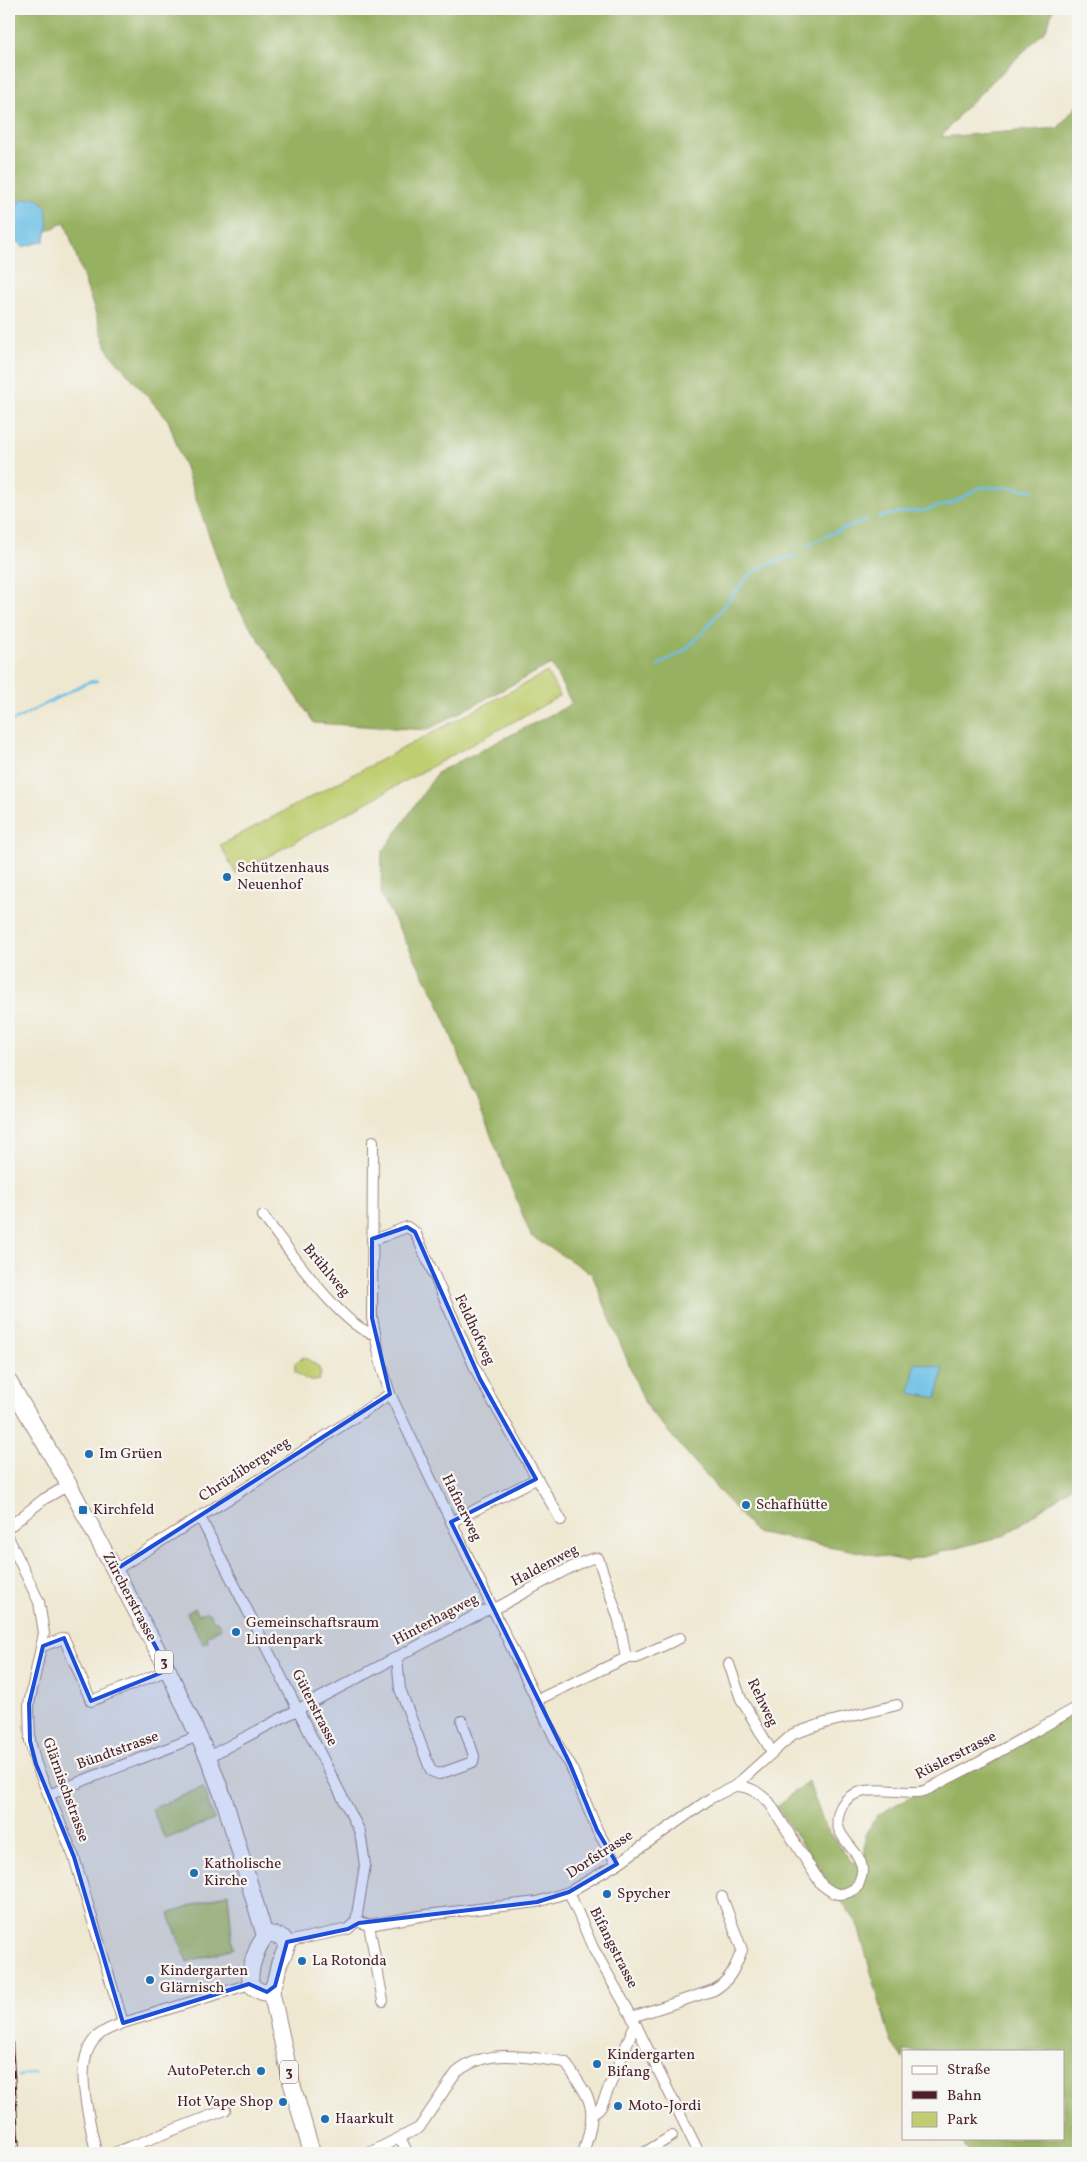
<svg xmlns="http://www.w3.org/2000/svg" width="1087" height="2162" font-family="Vollkorn,serif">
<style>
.green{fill:#bfce70;stroke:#84764e}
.forest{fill:#97b162;stroke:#706846}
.water{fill:#6abfe6;stroke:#5a6f88}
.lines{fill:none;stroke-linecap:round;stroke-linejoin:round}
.stream{stroke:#6abfe6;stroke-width:2.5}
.street-casing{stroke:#9c847e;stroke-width:12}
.primary-casing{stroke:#9c847e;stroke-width:18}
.street{stroke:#fff;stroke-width:10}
.primary{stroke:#fff;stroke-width:16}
.rail-casing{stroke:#4a1f2b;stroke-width:4.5}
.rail{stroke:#f6f6f2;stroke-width:2.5;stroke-dasharray:8;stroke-linecap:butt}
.marked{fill:#1d4ed8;fill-opacity:0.2;stroke:#1d4ed8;stroke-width:4;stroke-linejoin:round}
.poi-dot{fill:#1f6fb2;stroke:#f6f6f2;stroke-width:2}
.labels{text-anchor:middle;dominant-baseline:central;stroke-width:4.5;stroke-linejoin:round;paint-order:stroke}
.shield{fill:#f6f6f2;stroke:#7e6067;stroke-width:1}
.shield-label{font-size:14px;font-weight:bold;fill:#4a1f2b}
.poi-label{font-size:15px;fill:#4a1f2b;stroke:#f6f6f2;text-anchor:start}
.street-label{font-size:15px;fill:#4a1f2b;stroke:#f6f6f2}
</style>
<rect width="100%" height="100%" fill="#f6f6f2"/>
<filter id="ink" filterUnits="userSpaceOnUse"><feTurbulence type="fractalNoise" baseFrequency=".02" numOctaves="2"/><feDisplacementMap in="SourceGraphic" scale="10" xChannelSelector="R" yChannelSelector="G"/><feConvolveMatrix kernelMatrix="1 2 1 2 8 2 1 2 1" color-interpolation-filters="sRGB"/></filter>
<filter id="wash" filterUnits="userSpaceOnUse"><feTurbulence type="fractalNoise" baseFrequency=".0096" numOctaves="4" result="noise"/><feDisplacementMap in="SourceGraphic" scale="20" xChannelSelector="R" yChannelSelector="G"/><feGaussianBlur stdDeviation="1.12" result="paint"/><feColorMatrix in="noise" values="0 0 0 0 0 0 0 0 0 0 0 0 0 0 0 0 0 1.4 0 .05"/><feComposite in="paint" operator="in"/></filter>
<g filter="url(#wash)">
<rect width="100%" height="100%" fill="#efe8d1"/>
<g class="green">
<path d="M547,672L560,696L236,874L220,845Z"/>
<path d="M304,1357L318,1366L321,1373L319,1380C310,1384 303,1377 295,1372V1363Z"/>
<path d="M195,1608L198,1614L206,1612L210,1614L214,1621H217L221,1628L207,1636L208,1641L203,1643L187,1613Z"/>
<path d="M203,1787L214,1820L165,1839L152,1809Z"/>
<path d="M228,1893L233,1948L187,1962L169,1914Z"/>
</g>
<g class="forest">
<path d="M9,9H1053L1046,30L964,109L941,137L1058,128L1078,104V1482L1006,1535L907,1561L755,1532L646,1406L592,1274L531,1236L437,1000L381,895L382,853L438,772L572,704L551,664L427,730L314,723L231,597L168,420L108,351L65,222L24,243L9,240Z"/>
<path d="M1078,1706V2153H970L959,2138H1063V2051H903V2059L891,2042L857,1923L776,1807L808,1781L825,1826L853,1864L865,1855V1836L876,1816L958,1769Z"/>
</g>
<g class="water">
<path d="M37,198L46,207L48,227L44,241L22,247L9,234V212L23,199Z"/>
<path d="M915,1363L943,1368L937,1398L910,1393Z"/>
</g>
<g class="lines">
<g class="stream">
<path d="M879,517L903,512L922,511L954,502L981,487L1014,488L1034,491"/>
<path d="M807,546L832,533L867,520"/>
<path d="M657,666L685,650L699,637L749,575L764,566L796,555"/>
<path d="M9,723L88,682L98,681"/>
<path d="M19,2076L35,2073"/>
</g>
</g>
</g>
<g filter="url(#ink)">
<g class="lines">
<g class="street-casing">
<g id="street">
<path d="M373,1141L372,1318L381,1364L390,1394L562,1753L570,1764L597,1830L617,1864"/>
<path d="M263,1216C285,1244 342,1328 374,1334"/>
<path d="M372,1239L379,1238L407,1227L415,1232L480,1379L561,1520"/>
<path d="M200,1517L360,1832L365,1865L356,1921"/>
<path d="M451,1522L536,1479"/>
<path d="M9,1527L44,1499L69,1485"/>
<path d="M9,1539L39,1602L44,1633L29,1704L30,1741L36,1764L74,1857L123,2023"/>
<path d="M115,1570L265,1476L390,1394"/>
<path d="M43,1646L64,1638L91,1701L168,1670"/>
<path d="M397,1658L400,1689L431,1771L439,1774L473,1762L474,1756L462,1721"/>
<path d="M626,1658H636L680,1638"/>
<path d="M729,1664L741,1699L772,1752"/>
<path d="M208,1757L484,1611L498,1607C514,1599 587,1555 598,1558L619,1620L626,1658L537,1700"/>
<path d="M735,1786C750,1786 758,1792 769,1802L821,1884C835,1896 843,1898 858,1886C859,1882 862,1876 862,1872C864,1848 826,1838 841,1807C854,1781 894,1793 918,1792C927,1792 937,1784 945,1780C991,1758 1034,1731 1078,1707"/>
<path d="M49,1795C98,1773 148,1757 198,1736"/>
<path d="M569,1892L593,1948L632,2017L699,2153"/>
<path d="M369,1925L383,2001"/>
<path d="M286,1942L348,1929L356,1921L369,1925L426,1915L537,1902L569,1892L617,1864L711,1798L735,1786L793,1734L825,1723L897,1705"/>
<path d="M632,2017L714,1990C731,1980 735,1967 742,1950L722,1897"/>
<path d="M593,2113L601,2107L633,2029L637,2027"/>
<path d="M400,2138L408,2153"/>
<path d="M96,2153C91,2121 69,2059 99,2035C106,2029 115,2026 123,2023L250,1984"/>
<path d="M114,2153L225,2110"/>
<path d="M369,2153L419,2128L456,2073C487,2046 528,2058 565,2062C592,2102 599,2106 583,2153"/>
<path d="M644,2153L672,2136"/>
</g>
</g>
<g class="primary-casing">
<g id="primary">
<path d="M9,1382L69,1485L168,1670L208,1757L224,1799L265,1936"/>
<path d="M270,1934L283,1938L287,1945C285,1952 282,1958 279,1964C275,1979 275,2004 252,1986C246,1975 258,1938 270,1934Z"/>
<path d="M271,1990L291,2081L312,2153"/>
</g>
</g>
<use href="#street" class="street"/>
<use href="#primary" class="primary"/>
<g class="rail-casing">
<path id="rail" d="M9,2014L18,2153"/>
</g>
<use href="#rail" class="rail"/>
</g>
</g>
<path class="marked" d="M407,1227L415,1232L480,1379L536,1479L451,1522L570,1764L597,1830L617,1864L569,1892L537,1902L359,1923L348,1929L287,1942L275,1986L267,1992L249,1984L123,2023L74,1857L36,1764L30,1741L29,1704L43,1646L64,1638L91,1701L168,1670L115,1570L390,1394L372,1318V1239Z"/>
<g class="poi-dot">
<circle cx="227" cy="877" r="5"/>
<circle cx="89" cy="1454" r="5"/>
<circle cx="746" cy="1505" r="5"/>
<rect x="78" y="1505" width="10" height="10" rx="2.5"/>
<circle cx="236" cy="1632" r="5"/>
<circle cx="194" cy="1873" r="5"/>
<circle cx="607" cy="1894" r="5"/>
<circle cx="302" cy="1961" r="5"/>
<circle cx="150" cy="1980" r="5"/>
<circle cx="597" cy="2064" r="5"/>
<circle cx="261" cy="2071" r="5"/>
<circle cx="283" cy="2102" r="5"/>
<circle cx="618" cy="2106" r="5"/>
<circle cx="325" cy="2119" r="5"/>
</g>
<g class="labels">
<g class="shield">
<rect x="155" y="1650.5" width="18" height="23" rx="4"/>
<rect x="280" y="2060.5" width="18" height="23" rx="4"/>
</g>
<g class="shield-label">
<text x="164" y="1662">3</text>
<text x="289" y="2072">3</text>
</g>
<g class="poi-label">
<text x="237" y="868">Schützenhaus<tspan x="237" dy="17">Neuenhof</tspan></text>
<text x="99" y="1454">Im Grüen</text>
<text x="756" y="1505">Schafhütte</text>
<text x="93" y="1510">Kirchfeld</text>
<text x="246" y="1623">Gemeinschaftsraum<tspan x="246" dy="17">Lindenpark</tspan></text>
<text x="204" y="1864">Katholische<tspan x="204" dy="17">Kirche</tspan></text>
<text x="617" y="1894">Spycher</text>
<text x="312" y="1961">La Rotonda</text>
<text x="160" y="1971">Kindergarten<tspan x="160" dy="17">Glärnisch</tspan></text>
<text x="607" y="2055">Kindergarten<tspan x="607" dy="17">Bifang</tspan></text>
<text x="251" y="2071" text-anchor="end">AutoPeter.ch</text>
<text x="273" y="2102" text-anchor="end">Hot Vape Shop</text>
<text x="628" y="2106">Moto-Jordi</text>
<text x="335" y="2119">Haarkult</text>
</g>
<g class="street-label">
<text transform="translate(326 1271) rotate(50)">Brühlweg</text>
<text transform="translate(474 1330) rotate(65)">Feldhofweg</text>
<text transform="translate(245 1470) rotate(-33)">Chrüzlibergweg</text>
<text transform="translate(461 1508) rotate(64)">Hafnerweg</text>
<text transform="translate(545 1566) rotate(-28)">Haldenweg</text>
<text transform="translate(129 1597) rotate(62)">Zürcherstrasse</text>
<text transform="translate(436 1620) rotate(-28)">Hinterhagweg</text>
<text transform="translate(762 1703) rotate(64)">Rehweg</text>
<text transform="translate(314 1708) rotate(63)">Güterstrasse</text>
<text transform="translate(118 1751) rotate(-20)">Bündtstrasse</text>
<text transform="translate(956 1756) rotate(-27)">Rüslerstrasse</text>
<text transform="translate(65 1790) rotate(70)">Glärnischstrasse</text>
<text transform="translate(600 1855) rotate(-33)">Dorfstrasse</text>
<text transform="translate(613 1948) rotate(63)">Bifangstrasse</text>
</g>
</g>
<rect width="1087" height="2162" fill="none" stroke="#f6f6f2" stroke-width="30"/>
<rect x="902" y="2050" width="162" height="90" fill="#f6f6f2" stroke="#b1a0a2"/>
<rect x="912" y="2066" width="25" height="8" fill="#ffffff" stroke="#b1a0a2"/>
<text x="947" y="2074" font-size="15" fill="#4a1f2b">Straße</text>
<rect x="912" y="2091" width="25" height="8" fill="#4a1f2b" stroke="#b1a0a2"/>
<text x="947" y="2100" font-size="15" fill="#4a1f2b">Bahn</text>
<rect x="912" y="2112" width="25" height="15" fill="#bfce70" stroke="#b1a0a2"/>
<text x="947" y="2124" font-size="15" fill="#4a1f2b">Park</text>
</svg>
